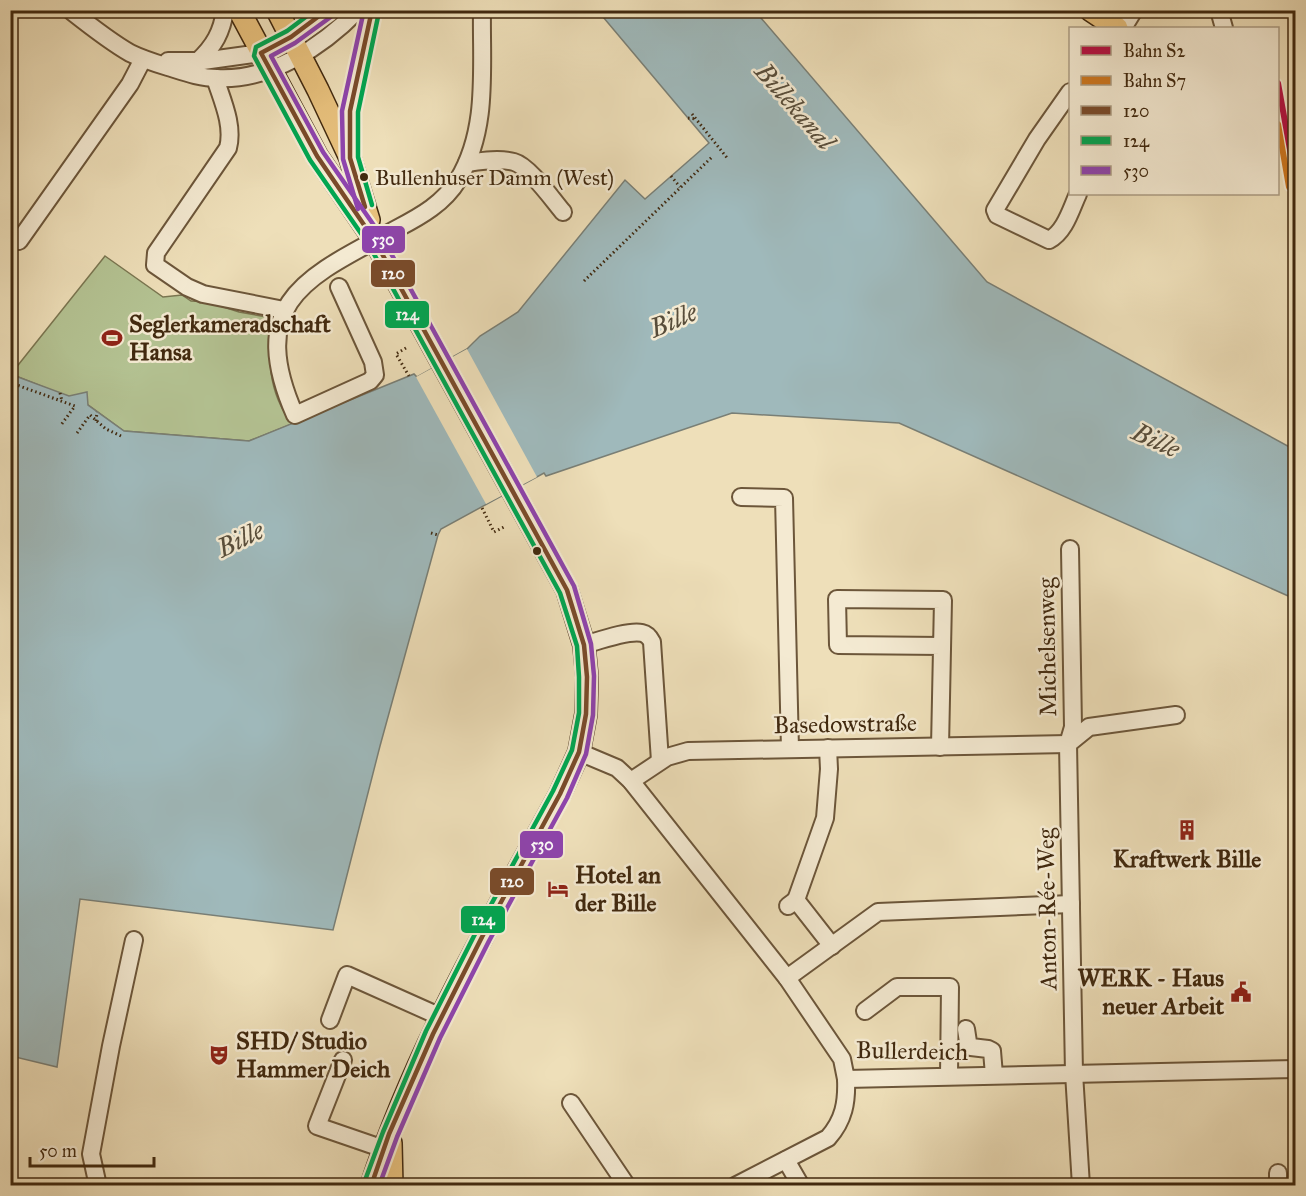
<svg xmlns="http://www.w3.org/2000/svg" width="1306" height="1196" font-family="'IM FELL Great Primer',serif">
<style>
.green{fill:#b4c393;stroke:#7a7651;stroke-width:1.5}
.water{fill:#9fb9bb;stroke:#797f76;stroke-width:1.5}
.pier{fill:#eedfb9}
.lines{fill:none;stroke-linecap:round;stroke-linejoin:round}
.minor-casing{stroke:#6c563a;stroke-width:20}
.major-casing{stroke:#41290f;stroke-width:24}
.path{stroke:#41290f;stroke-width:3;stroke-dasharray:1.5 3;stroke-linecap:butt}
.minor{stroke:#f4ead2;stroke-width:16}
.major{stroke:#e7c07c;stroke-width:21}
.bus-1-casing{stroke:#f4ead2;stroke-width:9}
.bus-2-casing{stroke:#f4ead2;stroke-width:9}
.bus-3-casing{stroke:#f4ead2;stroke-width:9}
.bus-1{stroke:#7a4b2a;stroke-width:4.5}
.bus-2{stroke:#00a651;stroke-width:4.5}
.bus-3{stroke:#8e44ad;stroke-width:4.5}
.rail-1-casing{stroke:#f4ead2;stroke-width:10}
.rail-2-casing{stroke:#f4ead2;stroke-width:10}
.rail-1{stroke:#b51143;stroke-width:6}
.rail-2{stroke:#cc7720;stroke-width:6}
.bus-dot{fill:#41290f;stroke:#f4ead2;stroke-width:2}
.labels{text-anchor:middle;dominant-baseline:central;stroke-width:5;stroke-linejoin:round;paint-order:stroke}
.bus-label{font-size:22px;fill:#41290f;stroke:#f4ead2;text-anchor:start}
.poi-label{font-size:24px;font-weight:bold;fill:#41290f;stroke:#f4ead2;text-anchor:start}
.street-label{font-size:24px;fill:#41290f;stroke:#f4ead2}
.water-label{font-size:26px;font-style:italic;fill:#584d3a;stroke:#f4ead2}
.line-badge{stroke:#f4ead2;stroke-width:2}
.badge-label{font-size:16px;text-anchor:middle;font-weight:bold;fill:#fff}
</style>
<rect width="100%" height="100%" fill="#eedfb9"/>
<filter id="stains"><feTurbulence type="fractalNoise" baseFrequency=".00333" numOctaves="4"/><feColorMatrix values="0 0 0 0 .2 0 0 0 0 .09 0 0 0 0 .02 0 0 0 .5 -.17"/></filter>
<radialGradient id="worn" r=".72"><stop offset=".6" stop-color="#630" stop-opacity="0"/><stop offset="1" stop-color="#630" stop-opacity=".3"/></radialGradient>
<path class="green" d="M105,256L163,297L182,295L191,301L208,302L239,312L272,318C268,357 267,391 292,424L249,441L124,431L88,405L11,374Z"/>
<path class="water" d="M598,11H755L987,282L1295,450V599L899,423L732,413L546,476L544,473L441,529L438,535L380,746L333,930L80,899L57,1067L11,1056L10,374L69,396L87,392L88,405L124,431L249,441L414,374L417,377L467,349L480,336L518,312L625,180L645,199L709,143Z"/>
<path class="pier" d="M467,349L537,477L486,504L416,377Z"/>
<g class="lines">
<g class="minor-casing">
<g id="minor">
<path d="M70,10C89,25 109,41 130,53C142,59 155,63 168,67C184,72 200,78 217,78C270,81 322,47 358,10"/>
<path d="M1219,10L1224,28"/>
<path d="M1123,28L1134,10"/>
<path d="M168,61H203L261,53L291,37L328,10"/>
<path d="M198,61C214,46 222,32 225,10"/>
<path d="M215,78C222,100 234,125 228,148L156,253L155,265L187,287L203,294L284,310"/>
<path d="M1070,92L1037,139L995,210L997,215L1049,240C1065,232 1071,209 1078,194"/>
<path d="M350,154V111L372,10"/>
<path d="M467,163C481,161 500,158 514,162C529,166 552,199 563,212"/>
<path d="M19,241L130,84L143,59"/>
<path d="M339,287L373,362L375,375L370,381L295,415C244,299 310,276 398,228C421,216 444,203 458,180C489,129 481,68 482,10"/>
<path d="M741,497L784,498L790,749"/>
<path d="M1070,549L1073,727L1068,744L1074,1073L1081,1186"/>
<path d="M584,645C598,641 628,630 642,633C647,634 650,638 652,642L660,761"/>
<path d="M1068,744L1089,727L1176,715"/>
<path d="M940,747L943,600L837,599L838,645L942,646"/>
<path d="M579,752L617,768L631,781L787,978L842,1059L846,1079L1296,1069"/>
<path d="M631,781L667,757L688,751L1068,744"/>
<path d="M796,900L825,818L829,769L828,748"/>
<path d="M788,906L796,900L832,946"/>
<path d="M787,978L878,912L1071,904"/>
<path d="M865,1011L897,987H950L949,1076"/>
<path d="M330,1020L347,975L441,1017"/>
<path d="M966,1029L968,1042L971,1047L988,1049L992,1051L994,1075"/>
<path d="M343,1060L317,1126L384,1149"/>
<path d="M571,1103L627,1186"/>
<path d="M786,1160L801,1186"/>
<path d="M1278,1173V1186"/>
<path d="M98,1186L91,1154L111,1046L134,940"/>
<path d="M735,1186L828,1138C844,1120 847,1102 846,1079"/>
</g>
</g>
<g class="major-casing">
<g id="major">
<path d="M239,10L317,156L375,241L567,590L584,645L587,677L586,714L579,752L560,794C491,921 417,1047 371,1186"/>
<path d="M277,10L318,90L350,158L369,220"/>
<path d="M1090,10L1117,28"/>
<path d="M1278,132L1296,144"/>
<path d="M391,1143L392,1186"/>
</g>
</g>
<g class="path">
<path d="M692,114L728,159"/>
<path d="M688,118L696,119"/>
<path d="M671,176L680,187"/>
<path d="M584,281L713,156"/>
<path d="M406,348L396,354L409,376"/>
<path d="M14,384L75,406L61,425"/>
<path d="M60,393L62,401"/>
<path d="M96,421L97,412"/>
<path d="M77,433L90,415L106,429L121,436"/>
<path d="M482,508L494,532L504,527"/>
<path d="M431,533L438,535"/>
</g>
<use href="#minor" class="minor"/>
<use href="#major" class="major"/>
<g class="bus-1-casing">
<g id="bus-1">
<path d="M327,10L291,37L261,53L317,156L375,241L567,590L584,645L587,677L586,714L579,752L560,794L482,937L433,1034L389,1134L371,1186"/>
<path d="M365,207L350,158V111L372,10"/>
</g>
</g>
<g class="bus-2-casing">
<g id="bus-2">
<path d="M315,10L287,31L256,47L254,56L310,160L369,245L560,593L577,646L579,677V713L572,750L553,791L475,934L426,1031L383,1132L364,1183"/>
<path d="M372,205L358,157V112L379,12"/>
</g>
</g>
<g class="bus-3-casing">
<g id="bus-3">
<path d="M332,16L295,43L271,56L323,152L382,237L574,586L591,644L594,676L593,715L586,754L567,798L489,941L440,1038L397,1137L379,1186"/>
<path d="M358,209L343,159L342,111L364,10"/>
</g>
</g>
<use href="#bus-1" class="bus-1"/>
<use href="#bus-2" class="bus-2"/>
<use href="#bus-3" class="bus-3"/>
<g class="rail-1-casing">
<path id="rail-1" d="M1278,83L1296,183"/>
</g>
<g class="rail-2-casing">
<path id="rail-2" d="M1278,124L1289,187"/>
</g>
<use href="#rail-1" class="rail-1"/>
<use href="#rail-2" class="rail-2"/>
</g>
<defs>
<g id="stadium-bare" transform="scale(1.62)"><path d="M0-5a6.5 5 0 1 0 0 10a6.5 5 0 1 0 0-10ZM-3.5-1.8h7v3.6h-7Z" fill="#8f2418" stroke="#f4ead2" stroke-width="2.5" paint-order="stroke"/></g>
<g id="building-bare" transform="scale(1.62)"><path d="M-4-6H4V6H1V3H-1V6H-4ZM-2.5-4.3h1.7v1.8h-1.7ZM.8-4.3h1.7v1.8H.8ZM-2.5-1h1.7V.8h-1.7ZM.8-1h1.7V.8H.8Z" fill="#8f2418" stroke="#f4ead2" stroke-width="2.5" paint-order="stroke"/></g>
<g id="hotel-bare" transform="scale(1.62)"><path d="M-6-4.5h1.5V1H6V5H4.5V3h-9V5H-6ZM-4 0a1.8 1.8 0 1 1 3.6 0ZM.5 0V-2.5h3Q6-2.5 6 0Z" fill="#8f2418" stroke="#f4ead2" stroke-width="2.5" paint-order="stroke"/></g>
<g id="civic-bare" transform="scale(1.62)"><path d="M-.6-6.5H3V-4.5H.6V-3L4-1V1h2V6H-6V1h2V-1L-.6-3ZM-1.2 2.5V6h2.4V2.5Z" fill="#8f2418" stroke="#f4ead2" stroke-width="2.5" paint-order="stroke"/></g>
<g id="theatre-bare" transform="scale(1.62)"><path d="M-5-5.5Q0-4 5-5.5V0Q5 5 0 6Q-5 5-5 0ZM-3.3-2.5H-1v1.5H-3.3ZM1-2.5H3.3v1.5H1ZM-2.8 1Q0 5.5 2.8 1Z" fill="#8f2418" stroke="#f4ead2" stroke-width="2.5" paint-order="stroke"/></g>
</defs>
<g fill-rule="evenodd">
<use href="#stadium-bare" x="112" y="338"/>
<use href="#building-bare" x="1187" y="830"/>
<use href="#hotel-bare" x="558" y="889"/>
<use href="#civic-bare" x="1241" y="992"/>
<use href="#theatre-bare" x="219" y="1055"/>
</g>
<g class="bus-dot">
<circle cx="364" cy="177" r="5"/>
<circle cx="537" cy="551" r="5"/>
</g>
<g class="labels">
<g class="bus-label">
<text x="375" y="177">Bullenhuser Damm (West)</text>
</g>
<g class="poi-label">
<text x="129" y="324">Seglerkameradschaft<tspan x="129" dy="28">Hansa</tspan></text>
<text x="1187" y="859" text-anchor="middle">Kraftwerk Bille</text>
<text x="575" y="875">Hotel an<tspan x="575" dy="28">der Bille</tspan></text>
<text x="1224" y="978" text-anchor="end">WERK - Haus<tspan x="1224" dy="28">neuer Arbeit</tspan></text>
<text x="236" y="1041">SHD/ Studio<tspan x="236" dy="28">Hammer Deich</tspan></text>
</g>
<g class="street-label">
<text transform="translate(1047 647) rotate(-91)">Michelsenweg</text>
<text transform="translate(845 724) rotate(-1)">Basedowstraße</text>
<text transform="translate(1047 909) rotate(-91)">Anton-Rée-Weg</text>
<text transform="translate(912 1051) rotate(1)">Bullerdeich</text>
</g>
<g class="water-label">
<text transform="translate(795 106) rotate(49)">Billekanal</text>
<text transform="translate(673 320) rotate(-23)">Bille</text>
<text transform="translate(1156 440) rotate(25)">Bille</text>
<text transform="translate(240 539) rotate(-26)">Bille</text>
</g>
</g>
<g class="line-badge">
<rect x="361" y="225" width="45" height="29" rx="6" fill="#8e44ad"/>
<rect x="370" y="259" width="46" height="29" rx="6" fill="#7a4b2a"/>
<rect x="384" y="300" width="46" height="29" rx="6" fill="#00a651"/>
<rect x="519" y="830" width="45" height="29" rx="6" fill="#8e44ad"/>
<rect x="489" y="867" width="46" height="29" rx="6" fill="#7a4b2a"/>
<rect x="460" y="905" width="46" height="29" rx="6" fill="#00a651"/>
</g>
<g class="badge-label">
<text x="383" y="245">530</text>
<text x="393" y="279">120</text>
<text x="407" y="320">124</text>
<text x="542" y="850">530</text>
<text x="512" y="887">120</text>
<text x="483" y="925">124</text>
</g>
<rect width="1306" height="1196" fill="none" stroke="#eedfb9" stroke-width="36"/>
<rect x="12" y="12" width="1282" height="1172" fill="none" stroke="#41290f" stroke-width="3"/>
<rect x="18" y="18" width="1270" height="1160" fill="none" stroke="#41290f" stroke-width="1.5"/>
<rect x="1069" y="27" width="210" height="168" fill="#f4ead2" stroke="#ac9d84" stroke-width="1.5"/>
<rect x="1081" y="46" width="30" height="9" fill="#b51143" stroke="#ac9d84" stroke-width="1.5"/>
<text x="1123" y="57" font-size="18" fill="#41290f">Bahn S2</text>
<rect x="1081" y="76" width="30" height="9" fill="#cc7720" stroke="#ac9d84" stroke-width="1.5"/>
<text x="1123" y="87" font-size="18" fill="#41290f">Bahn S7</text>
<rect x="1081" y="106" width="30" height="9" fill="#7a4b2a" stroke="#ac9d84" stroke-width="1.5"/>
<text x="1123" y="117" font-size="18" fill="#41290f">120</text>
<rect x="1081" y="136" width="30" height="9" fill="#00a651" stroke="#ac9d84" stroke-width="1.5"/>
<text x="1123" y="147" font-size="18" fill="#41290f">124</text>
<rect x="1081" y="166" width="30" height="9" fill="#8e44ad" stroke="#ac9d84" stroke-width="1.5"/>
<text x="1123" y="177" font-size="18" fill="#41290f">530</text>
<path d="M30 1157v9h124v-9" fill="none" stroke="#41290f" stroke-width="3"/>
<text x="39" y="1157" font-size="18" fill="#41290f" stroke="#f4ead2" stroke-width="4.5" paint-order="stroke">50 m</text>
<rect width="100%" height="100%" filter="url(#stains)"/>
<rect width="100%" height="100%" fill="url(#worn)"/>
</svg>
